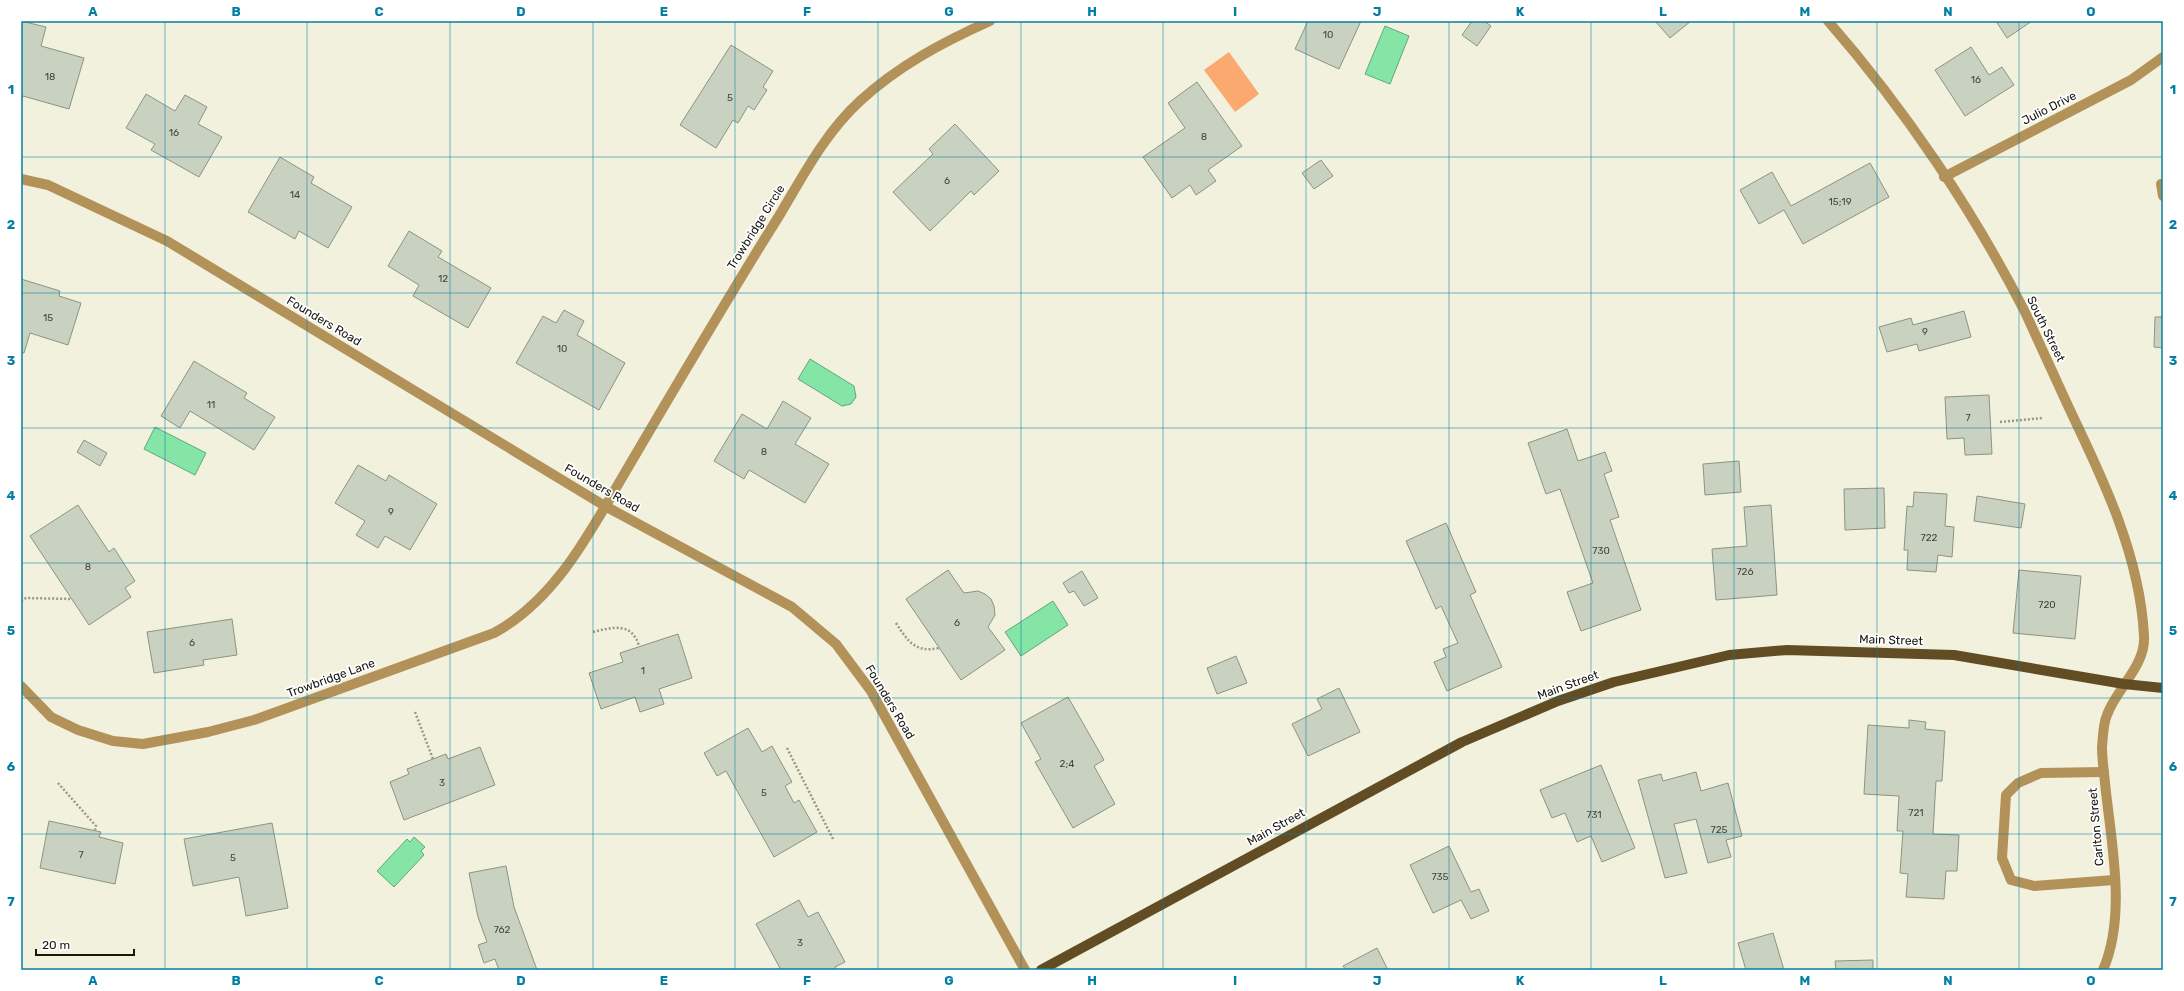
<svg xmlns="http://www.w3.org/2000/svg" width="2184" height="991" font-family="Rubik,sans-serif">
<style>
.green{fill:#faa96f}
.water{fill:#84e5a7;stroke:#63a77a}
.building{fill:#c9d2c0;stroke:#8b9483}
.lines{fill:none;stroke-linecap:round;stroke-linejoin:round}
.path{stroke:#989788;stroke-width:2.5;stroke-dasharray:2 2;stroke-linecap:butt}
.minor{stroke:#b39259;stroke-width:10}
.major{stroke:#624c24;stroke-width:10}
.grid{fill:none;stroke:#037ea4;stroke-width:1;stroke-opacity:0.55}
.labels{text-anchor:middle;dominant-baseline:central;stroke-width:3.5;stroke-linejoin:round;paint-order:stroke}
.number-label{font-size:10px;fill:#44463c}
.street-label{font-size:12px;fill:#171710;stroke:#fff}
.neatline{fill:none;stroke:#037ea4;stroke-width:1.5}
.grid-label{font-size:13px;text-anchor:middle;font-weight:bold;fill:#037ea4}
</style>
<rect width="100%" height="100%" fill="#f2f1dd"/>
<path class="green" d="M1229,52L1259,94L1235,112L1204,70Z"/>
<g class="water">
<path d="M1385,26L1409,36L1390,84L1365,74Z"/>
<path d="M810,359L854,386L856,397L851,404L842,406L798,379Z"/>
<path d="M155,427L206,453L195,475L144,449Z"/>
<path d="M1053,601L1068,625L1021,656L1005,632Z"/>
<path d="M414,837L425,847L421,851L424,855L394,887L377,871L407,839L410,842Z"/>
</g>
<g class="building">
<path d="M21,21L46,27L41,46L84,58L69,109L23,96L21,102Z"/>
<path d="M1308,21H1361L1339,69L1295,49Z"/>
<path d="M1472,21H1484L1491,26L1477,46L1462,35Z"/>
<path d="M1655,21H1691L1670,38Z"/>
<path d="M1996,21H2032L2007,38Z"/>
<path d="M731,45L773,71L763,87L767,90L754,110L748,106L738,123L733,120L716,148L680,125Z"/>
<path d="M1971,47L1989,75L2002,67L2014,85L1965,116L1935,70Z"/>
<path d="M1197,82L1242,146L1208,170L1216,181L1196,195L1190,185L1172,198L1143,157L1185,128L1168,103Z"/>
<path d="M146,94L175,111L185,95L207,107L198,124L222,137L199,177L151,150L155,144L126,128Z"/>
<path d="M955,124L999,171L974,195L971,191L930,231L893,192L933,154L929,149Z"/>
<path d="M280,157L314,177L311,183L352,207L328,248L299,231L295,239L248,212Z"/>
<path d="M1321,160L1333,176L1314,189L1302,173Z"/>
<path d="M1870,163L1889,197L1803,244L1784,210L1759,224L1740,190L1772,172L1791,206Z"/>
<path d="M409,231L442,251L438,257L491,288L468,328L413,296L419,285L388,266Z"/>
<path d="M21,279L60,291L59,296L81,303L68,345L30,333L24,353L21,352Z"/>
<path d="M564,310L584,321L577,335L625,363L599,410L516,363L543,316L556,323Z"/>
<path d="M1964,311L1971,337L1919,351L1917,344L1887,352L1879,327L1911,318L1913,325Z"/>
<path d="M2155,317H2163V348L2154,347Z"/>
<path d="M194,361L247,393L244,398L275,417L254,450L190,411L180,428L161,416Z"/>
<path d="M1989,395L1992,454L1965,455L1964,438L1947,439L1945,397Z"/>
<path d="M783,401L811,418L795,444L829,464L805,503L749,470L744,479L714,461L742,414L767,429Z"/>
<path d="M1567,429L1578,461L1605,452L1612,471L1604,474L1619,517L1610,520L1641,610L1581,631L1567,592L1593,583L1560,489L1546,494L1528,443Z"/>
<path d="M84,440L107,453L100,466L77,452Z"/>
<path d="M1739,461L1741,492L1705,495L1703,464Z"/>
<path d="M358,465L386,481L389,475L437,504L410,550L385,536L378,548L356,535L365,521L335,503Z"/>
<path d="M1884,488L1885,528L1845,530L1844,489Z"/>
<path d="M1914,492L1947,494L1945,526L1954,527L1952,557L1938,555L1936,572L1907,570L1908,550H1904L1907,506L1913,507Z"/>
<path d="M1977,496L2025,504L2021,528L1974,521Z"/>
<path d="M78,505L109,552L114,548L135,581L125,588L131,597L89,625L30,536Z"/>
<path d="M1771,505L1777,595L1716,600L1712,549L1747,546L1744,507Z"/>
<path d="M1446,523L1476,592L1470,595L1502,667L1447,691L1434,662L1446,657L1443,649L1458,643L1441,606L1436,609L1406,541Z"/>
<path d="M948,570L964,593L978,591L985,594L991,599L994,606L995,615L988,627L1005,650L961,680L906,599Z"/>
<path d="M2019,570L2081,576L2075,639L2013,633Z"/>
<path d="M1082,571L1098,598L1084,606L1074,591L1069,593L1063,583Z"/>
<path d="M232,619L237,655L203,660L204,665L154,673L147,632Z"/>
<path d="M678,634L692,678L659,689L664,704L640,712L635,697L601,709L589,673L623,662L620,653Z"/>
<path d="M1236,656L1247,683L1217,694L1207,668Z"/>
<path d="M1339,688L1360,732L1308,756L1292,724L1322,709L1317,699Z"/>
<path d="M1068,697L1104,760L1094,766L1115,804L1073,828L1035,762L1041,759L1021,723Z"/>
<path d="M1909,720L1926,722L1925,729L1945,731L1942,781H1936L1933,834L1959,835L1957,871H1946L1944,899L1906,897L1908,874L1900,873L1903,831H1897L1899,796L1864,794L1868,725L1909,728Z"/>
<path d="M748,728L762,752L772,746L792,782L785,786L794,803L799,800L817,832L774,857L726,771L717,776L704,753Z"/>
<path d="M480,747L495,785L404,820L390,782L409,774L407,769L446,754L448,759Z"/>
<path d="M1601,765L1635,848L1602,862L1591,836L1577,842L1565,813L1552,818L1540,790Z"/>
<path d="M1696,772L1701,791L1728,783L1742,836L1726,840L1731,857L1708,863L1696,819L1674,824L1687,873L1665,878L1638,780L1661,774L1663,781Z"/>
<path d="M49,821L101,832L99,837L123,843L115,884L40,868Z"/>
<path d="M272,823L288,908L246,916L239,877L193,886L184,839Z"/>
<path d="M1449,846L1471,892L1479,889L1489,911L1471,919L1461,900L1433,913L1410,865Z"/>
<path d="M506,866L514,907L537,970H499L495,959L484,963L478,945L487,942L478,917L469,873Z"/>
<path d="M799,900L808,917L818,912L845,962L835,967L836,970H781L756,924Z"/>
<path d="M1773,933L1784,970H1746L1738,943Z"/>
<path d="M1377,948L1388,970H1346L1343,966Z"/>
<path d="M1873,960V970H1836L1835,961Z"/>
</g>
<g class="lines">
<g class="path">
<path d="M2000,422L2043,418"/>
<path d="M21,601L26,598L72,599"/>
<path d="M896,623C908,642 916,653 939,648"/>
<path d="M593,632C613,627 632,622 639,646"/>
<path d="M415,712L433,759"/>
<path d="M787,748L833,839"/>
<path d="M58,783L96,826L95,830"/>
</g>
<g class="minor">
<path d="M1828,21C1904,108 1973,210 2025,312C2040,344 2054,376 2069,408C2103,479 2140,555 2144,636C2146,666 2116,689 2107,715C2103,724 2103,737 2102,747C2102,759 2104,771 2105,783C2111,842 2127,915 2103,970"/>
<path d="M1944,177L2131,80L2163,57"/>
<path d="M21,179L48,185L167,241L605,506L792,607L836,644L871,691L1025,970"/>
<path d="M2161,184L2163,196"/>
<path d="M21,686L51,717L78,730L113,741L143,744L208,732L254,720L494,633C555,600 589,534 623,476C674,389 725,302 779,216C803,176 825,133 860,101C898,66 943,42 990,21"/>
<path d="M2104,772L2041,773L2018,783L2006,795L2002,858L2011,880L2034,886L2114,880"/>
</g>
<path class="major" d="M1041,970L1462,742L1558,701L1614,682L1729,655L1787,650L1954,655L2124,684L2163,688"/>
</g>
<path class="grid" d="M165,21V970M307,21V970M450,21V970M593,21V970M735,21V970M878,21V970M1021,21V970M1163,21V970M1306,21V970M1449,21V970M1591,21V970M1734,21V970M1877,21V970M2019,21V970M21,157H2163M21,293H2163M21,428H2163M21,563H2163M21,698H2163M21,834H2163"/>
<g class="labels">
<g class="number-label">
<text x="1328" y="35">10</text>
<text x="50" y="77">18</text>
<text x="1976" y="80">16</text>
<text x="730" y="98">5</text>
<text x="174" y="133">16</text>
<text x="1204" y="137">8</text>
<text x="947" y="181">6</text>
<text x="295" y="195">14</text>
<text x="1840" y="202">15;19</text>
<text x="443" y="279">12</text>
<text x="48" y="318">15</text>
<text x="1925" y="332">9</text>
<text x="562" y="349">10</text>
<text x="211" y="405">11</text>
<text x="1968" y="418">7</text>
<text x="764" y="452">8</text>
<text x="391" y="512">9</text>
<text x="1929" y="538">722</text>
<text x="1601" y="551">730</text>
<text x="88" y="567">8</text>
<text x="1745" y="572">726</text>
<text x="2047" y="605">720</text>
<text x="957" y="623">6</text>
<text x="192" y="643">6</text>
<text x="643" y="671">1</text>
<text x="1067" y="764">2;4</text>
<text x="442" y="783">3</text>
<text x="764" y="793">5</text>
<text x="1916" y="813">721</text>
<text x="1594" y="815">731</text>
<text x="1719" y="830">725</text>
<text x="81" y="855">7</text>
<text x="233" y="858">5</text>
<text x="1440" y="877">735</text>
<text x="502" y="930">762</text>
<text x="800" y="943">3</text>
</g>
<g class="street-label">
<text transform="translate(2049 108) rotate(-27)">Julio Drive</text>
<text transform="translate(756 227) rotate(-58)">Trowbridge Circle</text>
<text transform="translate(324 321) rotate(31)">Founders Road</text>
<text transform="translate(2046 329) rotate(64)">South Street</text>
<text transform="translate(602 488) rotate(30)">Founders Road</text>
<text transform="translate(1891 640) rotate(2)">Main Street</text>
<text transform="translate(331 678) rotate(-20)">Trowbridge Lane</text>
<text transform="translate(1568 685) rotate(-20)">Main Street</text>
<text transform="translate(890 702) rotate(59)">Founders Road</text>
<text transform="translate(1276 827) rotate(-29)">Main Street</text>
<text transform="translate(2096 827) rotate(-95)">Carlton Street</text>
</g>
</g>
<rect width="2184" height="991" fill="none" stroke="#ffffff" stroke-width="44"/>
<path d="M36 949v6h98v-6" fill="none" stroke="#171710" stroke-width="2"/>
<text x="42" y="949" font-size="12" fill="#171710" stroke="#ffffff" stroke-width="3" paint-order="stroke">20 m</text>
<rect x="22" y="22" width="2140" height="947" class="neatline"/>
<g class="grid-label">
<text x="93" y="16">A</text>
<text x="236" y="16">B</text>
<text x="379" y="16">C</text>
<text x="521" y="16">D</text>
<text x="664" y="16">E</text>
<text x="807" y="16">F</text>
<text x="949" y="16">G</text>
<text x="1092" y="16">H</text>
<text x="1235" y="16">I</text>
<text x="1377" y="16">J</text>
<text x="1520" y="16">K</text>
<text x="1663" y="16">L</text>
<text x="1805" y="16">M</text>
<text x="1948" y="16">N</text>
<text x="2091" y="16">O</text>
<text x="11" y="94">1</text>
<text x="2173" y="94">1</text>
<text x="11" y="229">2</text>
<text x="2173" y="229">2</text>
<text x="11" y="365">3</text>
<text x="2173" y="365">3</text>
<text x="11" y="500">4</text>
<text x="2173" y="500">4</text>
<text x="11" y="635">5</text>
<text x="2173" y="635">5</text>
<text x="11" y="771">6</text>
<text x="2173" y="771">6</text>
<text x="11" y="906">7</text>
<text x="2173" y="906">7</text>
<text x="93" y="985">A</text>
<text x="236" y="985">B</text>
<text x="379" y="985">C</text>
<text x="521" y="985">D</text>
<text x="664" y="985">E</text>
<text x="807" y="985">F</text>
<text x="949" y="985">G</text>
<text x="1092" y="985">H</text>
<text x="1235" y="985">I</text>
<text x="1377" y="985">J</text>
<text x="1520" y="985">K</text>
<text x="1663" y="985">L</text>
<text x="1805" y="985">M</text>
<text x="1948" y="985">N</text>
<text x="2091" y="985">O</text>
</g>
</svg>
